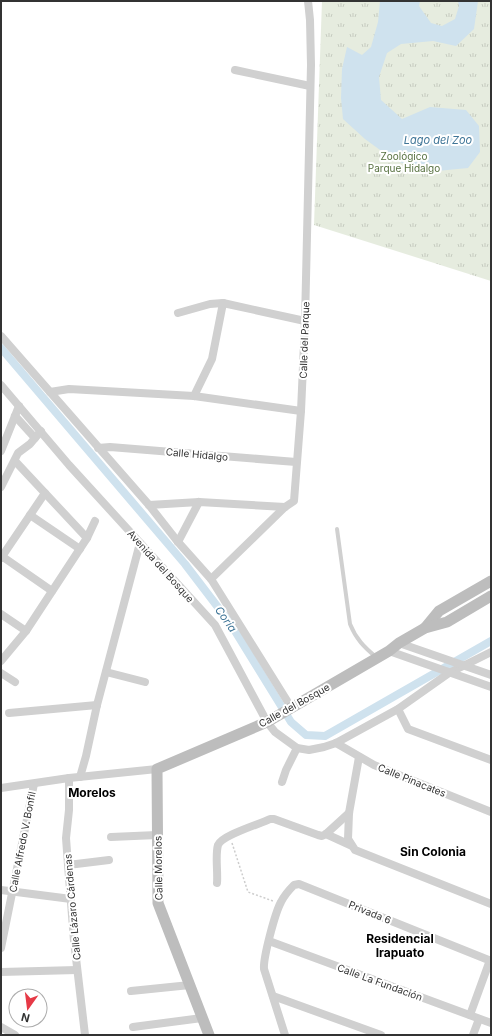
<svg xmlns="http://www.w3.org/2000/svg" width="492" height="1036" font-family="Inter,sans-serif">
<style>
.grass{fill:url(#grass-tufts)}
.water{fill:#cfe2ee}
.lines{fill:none;stroke-linecap:round;stroke-linejoin:round}
.canal{stroke:#cfe2ee;stroke-width:8}
.path{stroke:#cdcdcd;stroke-width:1.5;stroke-dasharray:2 2;stroke-linecap:butt}
.lane{stroke:#d0d0d0;stroke-width:4}
.street{stroke:#d0d0d0;stroke-width:8}
.secondary{stroke:#bdbdbd;stroke-width:11}
.labels{text-anchor:middle;dominant-baseline:central;stroke-width:4;stroke-linejoin:round;paint-order:stroke}
.park-label{font-size:10px;fill:#56703f;stroke:#fff}
.street-label{font-size:10px;fill:#333;stroke:#fff}
.water-label{font-size:11px;font-style:italic;fill:#3f7597;stroke:#fff}
.quarter-label{font-size:12px;font-weight:bold;fill:#000;stroke:#fff}
</style>
<defs>
<pattern id="grass-tufts" width="24" height="20" patternUnits="userSpaceOnUse"><rect width="24" height="20" fill="#e6ecdf"/><path d="M3 7l-1-3M5 7V3M7 7l1-3M15 17l-1-3M17 17v-4M19 17l1-3" fill="none" stroke="#c6cbc0"/></pattern>
</defs>
<rect width="100%" height="100%" fill="#fff"/>
<path class="grass" d="M322,1H491V281L314,225Z"/>
<path class="water" d="M380,1H420L419,6L431,23L442,26L455,19L459,6L458,1H478L474,29L456,46L433,41L401,44L387,53L379,77L381,100L402,119L430,107L466,110L479,126L480,152L468,168L437,171L415,169L391,158L365,139L343,119L341,98L342,69L347,47L362,55L371,47L378,22Z"/>
<g class="lines">
<path class="canal" d="M1,348L185,564L230,623L291,722L306,735L325,736L491,641"/>
<path class="path" d="M232,843L248,892L273,901"/>
<path class="lane" d="M337,529L350,624C356,639 364,647 376,657"/>
<g class="street">
<path d="M235,70L310,86"/>
<path d="M178,313L210,304L223,303L305,321"/>
<path d="M1,336L149,505L178,542L211,579L291,707"/>
<path d="M1,385L69,465L215,625L267,722L275,732L297,748L309,750L324,747L336,743L398,709L449,673L491,652"/>
<path d="M50,392L69,389L194,396L301,411"/>
<path d="M194,396L212,359L223,303"/>
<path d="M15,416L35,438"/>
<path d="M98,448L110,447L296,462"/>
<path d="M1,451L19,406"/>
<path d="M15,461L87,538"/>
<path d="M1,487L18,453L30,444L41,431"/>
<path d="M149,505L199,502L285,507"/>
<path d="M30,515L80,549"/>
<path d="M178,542L199,502"/>
<path d="M3,557L52,591"/>
<path d="M1,558L45,493"/>
<path d="M211,579L285,507L294,501L301,411L305,321L311,65L310,20L308,1"/>
<path d="M1,614L26,631"/>
<path d="M399,643L491,675"/>
<path d="M389,651L491,687"/>
<path d="M1,661L26,631L87,538L95,521"/>
<path d="M106,672L145,682"/>
<path d="M1,673L15,682"/>
<path d="M398,709L408,729L491,760"/>
<path d="M9,713L97,705"/>
<path d="M336,743L374,765L491,812"/>
<path d="M359,757L349,813L348,839L355,850L491,904"/>
<path d="M80,777L86,756L97,705L140,543"/>
<path d="M69,778V810L66,838L68,865L74,941L85,1035"/>
<path d="M282,782L286,770L297,748"/>
<path d="M1,788L69,778L157,769"/>
<path d="M326,834L350,845"/>
<path d="M111,837L157,835"/>
<path d="M68,865L109,860"/>
<path d="M217,883C218,872 215,855 218,845C222,835 260,824 270,819H274L318,835L322,836L326,834L349,813"/>
<path d="M1,890L71,899"/>
<path d="M269,941L491,1023"/>
<path d="M1,948L34,784"/>
<path d="M1,972L77,970"/>
<path d="M131,991L190,985"/>
<path d="M273,996L381,1035"/>
<path d="M470,1015L490,960"/>
<path d="M1,1027L15,1035"/>
<path d="M133,1027L202,1018"/>
<path d="M285,1035L264,969C263,958 275,913 281,902C284,896 289,890 294,885L299,884L491,961"/>
<path d="M473,1035L479,1019"/>
</g>
<g class="secondary">
<path d="M425,628L439,611L491,581"/>
<path d="M209,1035L158,903L157,769L267,722L389,651L399,643L425,628L447,622L491,596"/>
</g>
</g>
<g class="labels">
<g class="park-label">
<text x="404" y="156">Zoológico<tspan x="404" dy="12">Parque Hidalgo</tspan></text>
</g>
<g class="street-label">
<text transform="translate(304 340) rotate(-88)">Calle del Parque</text>
<text transform="translate(197 454) rotate(5)">Calle Hidalgo</text>
<text transform="translate(161 566) rotate(48)">Avenida del Bosque</text>
<text transform="translate(294 705) rotate(-29)">Calle del Bosque</text>
<text transform="translate(412 780) rotate(22)">Calle Pinacates</text>
<text transform="translate(22 842) rotate(-79)">Calle Alfredo V. Bonfil</text>
<text transform="translate(158 868) rotate(-91)">Calle Morelos</text>
<text transform="translate(72 907) rotate(-95)">Calle Lázaro Cárdenas</text>
<text transform="translate(370 912) rotate(22)">Privada 6</text>
<text transform="translate(380 982) rotate(20)">Calle La Fundación</text>
</g>
<g class="water-label">
<text x="438" y="140">Lago del Zoo</text>
<text transform="translate(226 619) rotate(55)">Coria</text>
</g>
<g class="quarter-label">
<text x="92" y="792">Morelos</text>
<text x="433" y="851">Sin Colonia</text>
<text x="400" y="938">Residencial<tspan x="400" dy="14">Irapuato</tspan></text>
</g>
</g>
<rect width="492" height="1036" fill="none" stroke="#333333" stroke-width="4"/>
<g transform="translate(28 1008) rotate(194)"><circle r="19" fill="#ffffff" stroke="#adadad"/>
<path d="M0-3L7 15L0 10L-7 15Z" fill="#e63946"/>
<text y="-6" font-size="11" font-weight="bold" text-anchor="middle" fill="#333333">N</text>
</g>
</svg>
